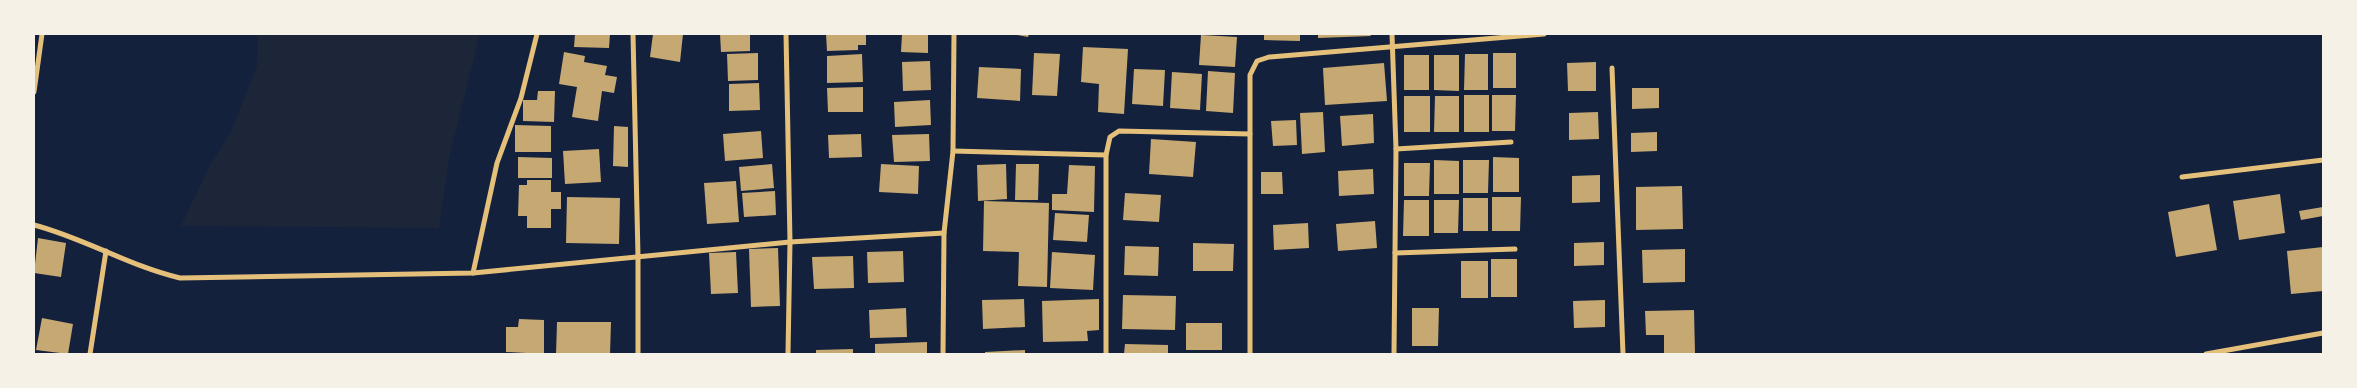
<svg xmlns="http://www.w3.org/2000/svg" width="2357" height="388" font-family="Commissioner,sans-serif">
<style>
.green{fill:#1d2539}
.building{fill:#c6a872}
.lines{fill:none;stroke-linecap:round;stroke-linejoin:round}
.minor{stroke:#e5c07b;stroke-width:5}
</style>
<rect width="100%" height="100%" fill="#14213d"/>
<path class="green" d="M258,34H480L449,158L439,228L181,226L209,167L231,132L257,66Z"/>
<g class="building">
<path d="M575,34H610L609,48L574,47Z"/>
<path d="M653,34H683L680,62L650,57Z"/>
<path d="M720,34H750V51L721,52Z"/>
<path d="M826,34H866V45H858V50L827,51Z"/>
<path d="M902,34H928V53L901,52Z"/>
<path d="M1012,34H1029L1028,37Z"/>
<path d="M1264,34H1300V41L1264,40Z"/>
<path d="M1318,34H1370L1371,36L1318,38Z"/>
<path d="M1201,35L1237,37L1235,67L1199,65Z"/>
<path d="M1083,47L1128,49L1124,114L1098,112L1099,84L1081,82Z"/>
<path d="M564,52L585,56L584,62L607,66L605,75L617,77L614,93L602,91L598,121L572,117L577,87L559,84Z"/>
<path d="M758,53V80L728,81L727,54Z"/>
<path d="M1034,53L1060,54L1057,96L1032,95Z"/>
<rect x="1493" y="53" width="23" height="35"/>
<path d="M862,54L863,82L827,83V56Z"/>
<path d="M1465,54H1488V90H1464Z"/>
<rect x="1404" y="55" width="25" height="35"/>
<path d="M1434,55H1459V91L1434,90Z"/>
<path d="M930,61L931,90L903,91L902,62Z"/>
<path d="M1596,62V91H1568L1567,63Z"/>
<path d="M1384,63L1387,101L1325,105L1323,68Z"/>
<path d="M979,67L1021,69L1020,101L977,98Z"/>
<path d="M1134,69L1165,70L1163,106L1132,104Z"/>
<path d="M1208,71L1235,73L1233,113L1206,111Z"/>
<path d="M1172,72L1202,74L1200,110L1170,108Z"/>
<path d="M759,83L760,110L729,111V84Z"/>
<path d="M863,87V112H828L827,88Z"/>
<path d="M1632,88H1659V108L1632,109Z"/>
<path d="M538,91H555L554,122L523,121V100H537Z"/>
<rect x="1464" y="95" width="25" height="37"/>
<path d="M1492,95H1516L1515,131H1492Z"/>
<rect x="1404" y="96" width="26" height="36"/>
<path d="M1435,96H1459V132H1434Z"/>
<path d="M930,100L931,125L895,127L894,102Z"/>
<path d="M1323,112L1325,152L1302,154L1300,113Z"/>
<path d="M1598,112L1599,139L1569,140V113Z"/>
<path d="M1373,114L1374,143L1342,146L1340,116Z"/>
<path d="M1296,120L1297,145L1273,146L1271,121Z"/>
<path d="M515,125L551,126V152H515Z"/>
<path d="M614,126L628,127V167L613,166Z"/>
<path d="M761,131L763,158L725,161L723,134Z"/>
<path d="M1657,132V151L1631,152V133Z"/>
<path d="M861,134L862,157L829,158L828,135Z"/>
<path d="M929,134L930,161L894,162L892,135Z"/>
<path d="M1151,139L1196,142L1193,177L1149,174Z"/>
<path d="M599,149L601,182L565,184L563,151Z"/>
<path d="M518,157L552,158V178H518Z"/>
<path d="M1493,157L1519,158V192H1493Z"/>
<path d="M1434,160L1459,161V194H1434Z"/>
<path d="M1463,160H1489L1488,193H1463Z"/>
<path d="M1404,163H1430L1429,196H1404Z"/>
<path d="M772,164L774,188L741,191L739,167Z"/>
<path d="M881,164L919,166L918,194L879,192Z"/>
<path d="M1006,164L1007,199L978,201L977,165Z"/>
<path d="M1016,164H1039L1038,200H1015Z"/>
<path d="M1069,165L1095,166L1094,212L1052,210V194H1067Z"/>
<path d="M1373,169L1374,194L1339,196L1338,171Z"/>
<path d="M1261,172H1282L1283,194H1261Z"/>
<path d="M1600,175V202L1572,203V176Z"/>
<path d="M527,180H551V192H561V209H551V228H527V216H518L519,185H527Z"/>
<path d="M736,181L739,222L707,224L704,183Z"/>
<path d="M1682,186L1683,229L1636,230V187Z"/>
<path d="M775,191L776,215L744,217L742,193Z"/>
<path d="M1125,193L1161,195L1159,222L1123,220Z"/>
<path d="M2280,194L2285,233L2239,240L2233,201Z"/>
<path d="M567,197L620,198L619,244L566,243Z"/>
<path d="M1492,197H1521L1520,231H1492Z"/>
<rect x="1463" y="198" width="25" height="33"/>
<path d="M1404,200H1429V236H1403Z"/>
<path d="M1434,200H1459L1458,233H1434Z"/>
<path d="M984,201L1049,203L1047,287L1018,286L1019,252L983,251Z"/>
<path d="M2209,204L2217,250L2176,257L2168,212Z"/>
<path d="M2323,207V216L2301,220L2299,211Z"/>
<path d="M1055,213L1089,215L1087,242L1053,240Z"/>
<path d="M1375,221L1377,248L1338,251L1336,224Z"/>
<path d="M1308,223L1309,248L1274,250L1273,225Z"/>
<path d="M38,238L66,243L61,277L34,273Z"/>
<path d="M1604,242V265L1574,266V243Z"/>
<path d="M1193,243L1234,244L1233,271H1193Z"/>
<path d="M1125,246L1159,247L1158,276L1124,275Z"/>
<path d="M2323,247V291L2291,294L2287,251Z"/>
<path d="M778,248L780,306L751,307L749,249Z"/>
<path d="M1685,249V282L1643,283L1642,250Z"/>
<path d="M903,251L904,282L868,283L867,252Z"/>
<path d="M736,252L738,293L711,294L709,253Z"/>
<path d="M1052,252L1095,255L1093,290L1050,288Z"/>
<path d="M853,256L854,288L814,289L812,257Z"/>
<rect x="1491" y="259" width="26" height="38"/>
<rect x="1461" y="261" width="27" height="37"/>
<path d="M1123,295L1176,296L1175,330L1122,329Z"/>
<path d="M1024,299L1025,327L983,329L982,300Z"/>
<path d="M1099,299V330L1087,331L1088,341L1043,342L1042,301Z"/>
<path d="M1605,300V327L1574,328L1573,301Z"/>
<path d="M906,308L907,337L870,338L869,310Z"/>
<path d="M1412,308H1439L1438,346H1412Z"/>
<path d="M1694,310L1695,353L1664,354V335H1646L1645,311Z"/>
<path d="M42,318L73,324L68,354L36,350Z"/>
<path d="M519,319L544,320V354L506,352V327H518Z"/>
<path d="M557,322H611L610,354H556Z"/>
<rect x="1186" y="323" width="36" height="27"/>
<path d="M927,342V354H875V344Z"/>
<path d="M1125,344L1168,345V354H1124Z"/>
<path d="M853,349V354H816V350Z"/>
<path d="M1025,350V354H985V352Z"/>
</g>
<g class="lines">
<g class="minor">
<path d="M633,34L638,256V354"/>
<path d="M786,34L790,242L788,354"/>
<path d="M1392,34L1396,149L1394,354"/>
<path d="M1612,68L1623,354"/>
<path d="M34,92L42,34"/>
<path d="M1396,149L1511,142"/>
<path d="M953,151L1106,155L1110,137L1119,131L1250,134V75L1257,61L1269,57L1544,34"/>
<path d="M2182,177L2323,160"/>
<path d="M34,225C84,238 129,266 180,278L473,273L790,242L944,233"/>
<path d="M1395,253L1515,249"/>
<path d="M473,273L497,163L521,98L537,34"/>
<path d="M90,354L106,251"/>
<path d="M943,354L944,233L953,151L954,34"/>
<path d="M1106,354V155"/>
<path d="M1250,354V134"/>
<path d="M2206,354L2323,333"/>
</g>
</g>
<rect width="2357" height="388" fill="none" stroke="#f6f1e7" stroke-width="70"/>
</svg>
